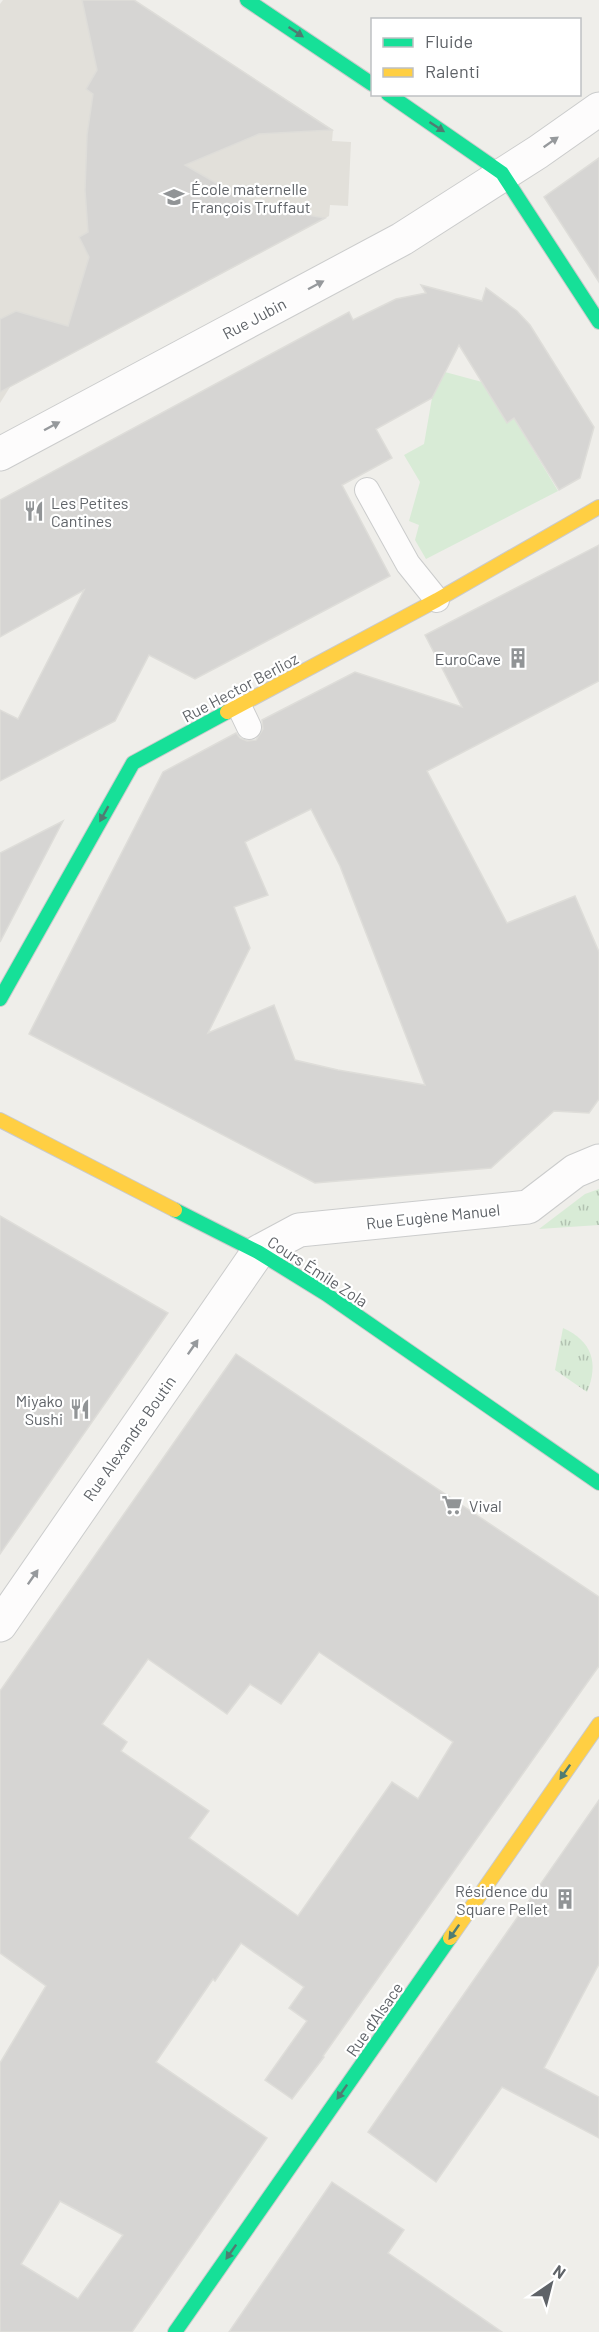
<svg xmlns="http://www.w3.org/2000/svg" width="599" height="2332" font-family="Barlow,sans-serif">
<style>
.education{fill:#e2e0da}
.grass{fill:url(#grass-tufts)}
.green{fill:#d8ebd6}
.building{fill:#d6d5d3;stroke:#deddd9;stroke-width:1.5;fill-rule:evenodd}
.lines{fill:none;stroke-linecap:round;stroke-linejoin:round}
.lane-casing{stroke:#cbcccc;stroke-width:26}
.street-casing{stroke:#cbcccc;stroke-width:35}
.fast-casing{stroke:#cacacb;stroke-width:16}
.slow-casing{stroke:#cacacb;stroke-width:16}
.lane{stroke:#fdfcfc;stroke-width:24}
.street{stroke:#fdfcfc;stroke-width:33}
.fast{stroke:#16e098;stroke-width:14}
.slow{stroke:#ffcf43;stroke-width:14}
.oneway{fill:#507c72}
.oneway2{fill:#96999c}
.labels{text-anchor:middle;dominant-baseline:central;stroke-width:4.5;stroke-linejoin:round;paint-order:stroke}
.poi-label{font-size:16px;fill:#5f6368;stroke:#fff;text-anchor:start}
.street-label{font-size:16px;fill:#5f6368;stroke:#fff}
</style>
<defs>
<pattern id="grass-tufts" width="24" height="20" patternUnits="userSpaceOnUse" patternTransform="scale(1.5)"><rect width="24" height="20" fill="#d8ebd6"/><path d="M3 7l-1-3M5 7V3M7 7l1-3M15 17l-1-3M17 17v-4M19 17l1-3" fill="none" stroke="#b2c2b1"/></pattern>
</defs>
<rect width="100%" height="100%" fill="#efeeea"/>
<path class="education" d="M3,0H134L333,130L332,141L351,142L348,206L330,205L329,216L10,387L0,403V4Z"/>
<g class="grass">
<path d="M599,1189V1225L539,1229L585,1194Z"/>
<path d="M563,1328C592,1341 599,1363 587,1392L555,1370Z"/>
</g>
<path class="green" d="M445,372L482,382L507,422L514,418L558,491L426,559L415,540L419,525L409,521L420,482L404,455L424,444L432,398Z"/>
<g class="building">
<path d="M82,0H134L332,130L259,134L185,165L256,206L325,218L0,392V319L16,311L68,326L89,257L79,237L88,232L85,190L87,135L93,94L86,89L97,70Z"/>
<path d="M599,158V282L544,197Z"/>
<path d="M421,285L482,301L486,288L517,311L530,325L594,427L580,478L559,490L514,418L507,423L459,345L432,398L376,429L392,458L342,485L390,576L195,679L149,655L115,721L0,781V710L18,719L84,590L0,637V500L349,312L353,320L396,299L426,293Z"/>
<path d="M599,545V681L427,771L507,923L575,896L599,952V1099L589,1113L554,1111L491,1168L315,1183L29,1034L163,772L236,733L240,738L247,741L256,740L263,729L262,720L355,672L462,707L425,635ZM311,809L340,866L425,1085L338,1070L295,1060L274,1005L208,1033L250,948L234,907L268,895L245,842Z"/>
<path d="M63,821L0,942V853Z"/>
<path d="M0,1216L168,1313L0,1554Z"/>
<path d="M236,1354L599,1597V1666L323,2056L324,2057L292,2099L265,2080L307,2021L289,2008L304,1987L241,1943L215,1981L213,1979L156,2062L267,2138L132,2332H0V2063L46,1986L0,1953V1691ZM319,1652L453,1742L418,1799L392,1782L298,1916L189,1838L209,1811L121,1751L127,1742L102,1724L148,1659L227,1714L250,1684L281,1704ZM60,2201L123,2235L78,2299L21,2264Z"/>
<path d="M599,1800V1964L544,2068L599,2097V2138L502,2087L436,2182L368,2132Z"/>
<path d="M332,2182L404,2230L388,2253L502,2332H229Z"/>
</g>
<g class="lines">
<g class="lane-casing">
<g id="lane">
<path d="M367,490L408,564L437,600"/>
<path d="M239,706L249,727"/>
</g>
</g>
<g class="street-casing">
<g id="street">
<path d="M0,454L402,239L538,152L599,109"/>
<path d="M0,1625L258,1252L299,1230L528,1207L575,1171L599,1161"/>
</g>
</g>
<g class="fast-casing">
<g id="fast">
<path d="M247,0L372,84"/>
<path d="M388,94L502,173L599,322"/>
<path d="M0,999L133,763L227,712"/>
<path d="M175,1210L258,1252L326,1294L599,1483"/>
<path d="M175,2332L450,1938"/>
</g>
</g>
<g class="slow-casing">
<g id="slow">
<path d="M227,712L437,600L599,507"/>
<path d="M0,1120L175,1210"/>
<path d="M450,1938L599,1724"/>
</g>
</g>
<use href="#lane" class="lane"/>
<use href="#street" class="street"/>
<use href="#fast" class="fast"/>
<use href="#slow" class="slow"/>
</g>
<defs><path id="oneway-solid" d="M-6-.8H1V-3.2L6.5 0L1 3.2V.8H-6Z" transform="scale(1.5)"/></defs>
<g class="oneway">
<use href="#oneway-solid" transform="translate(296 32) rotate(34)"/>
<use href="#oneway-solid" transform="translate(437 127) rotate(33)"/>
<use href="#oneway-solid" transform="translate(104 814) rotate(119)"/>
<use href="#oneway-solid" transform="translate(565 1772) rotate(125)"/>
<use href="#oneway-solid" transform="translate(454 1932) rotate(125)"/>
<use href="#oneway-solid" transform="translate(342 2092) rotate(125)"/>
<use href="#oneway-solid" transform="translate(231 2252) rotate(125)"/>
</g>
<g class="oneway2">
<use href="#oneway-solid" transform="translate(551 142) rotate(-35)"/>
<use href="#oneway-solid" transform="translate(316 285) rotate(-28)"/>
<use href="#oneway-solid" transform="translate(52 426) rotate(-28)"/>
<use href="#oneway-solid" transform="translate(193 1347) rotate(-55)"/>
<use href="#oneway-solid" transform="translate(33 1577) rotate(-55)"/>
</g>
<defs>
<g id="school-bare" transform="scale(1.62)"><path d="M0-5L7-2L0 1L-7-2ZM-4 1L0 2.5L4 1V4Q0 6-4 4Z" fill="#919496" stroke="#fff" stroke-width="2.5" paint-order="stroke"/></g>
<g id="restaurant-bare" transform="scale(1.62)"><path d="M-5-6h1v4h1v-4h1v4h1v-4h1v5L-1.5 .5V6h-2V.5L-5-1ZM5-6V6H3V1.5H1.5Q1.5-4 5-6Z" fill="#919496" stroke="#fff" stroke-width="2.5" paint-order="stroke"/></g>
<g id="building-bare" transform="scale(1.62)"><path d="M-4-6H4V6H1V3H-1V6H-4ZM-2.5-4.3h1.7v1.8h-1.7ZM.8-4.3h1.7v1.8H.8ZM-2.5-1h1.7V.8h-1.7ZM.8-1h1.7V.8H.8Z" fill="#919496" stroke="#fff" stroke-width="2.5" paint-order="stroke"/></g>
<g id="supermarket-bare" transform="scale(1.62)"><path d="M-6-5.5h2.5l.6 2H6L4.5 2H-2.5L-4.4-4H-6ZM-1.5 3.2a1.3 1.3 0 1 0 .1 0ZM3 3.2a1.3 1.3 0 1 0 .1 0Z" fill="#919496" stroke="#fff" stroke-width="2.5" paint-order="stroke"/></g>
</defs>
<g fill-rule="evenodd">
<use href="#school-bare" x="174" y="197"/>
<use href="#restaurant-bare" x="34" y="511"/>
<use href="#building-bare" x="518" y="658"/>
<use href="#restaurant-bare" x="80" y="1409"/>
<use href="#supermarket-bare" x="452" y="1505"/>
<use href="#building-bare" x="565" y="1899"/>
</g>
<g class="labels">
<g class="poi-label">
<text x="191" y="188">École maternelle<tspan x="191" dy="18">François Truffaut</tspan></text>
<text x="51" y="502">Les Petites<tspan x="51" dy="18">Cantines</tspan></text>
<text x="501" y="658" text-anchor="end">EuroCave</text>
<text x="63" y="1400" text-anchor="end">Miyako<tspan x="63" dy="18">Sushi</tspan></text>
<text x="469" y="1505">Vival</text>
<text x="548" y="1890" text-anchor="end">Résidence du<tspan x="548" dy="18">Square Pellet</tspan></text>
</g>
<g class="street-label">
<text transform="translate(254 318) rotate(-28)">Rue Jubin</text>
<text transform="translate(240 687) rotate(-28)">Rue Hector Berlioz</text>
<text transform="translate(433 1216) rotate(-6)">Rue Eugène Manuel</text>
<text transform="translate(318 1271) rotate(33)">Cours Émile Zola</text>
<text transform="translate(129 1438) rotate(-55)">Rue Alexandre Boutin</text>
<text transform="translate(374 2019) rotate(-55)">Rue d'Alsace</text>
</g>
</g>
<rect x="371" y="18" width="210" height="78" fill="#ffffff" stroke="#bfc1c3" stroke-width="1.5"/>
<rect x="383" y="38" width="30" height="9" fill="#16e098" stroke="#bfc1c3" stroke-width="1.5"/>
<text x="425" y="48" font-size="18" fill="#5f6368">Fluide</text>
<rect x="383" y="68" width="30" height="9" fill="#ffcf43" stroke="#bfc1c3" stroke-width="1.5"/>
<text x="425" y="78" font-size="18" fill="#5f6368">Ralenti</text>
<g transform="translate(551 2284) rotate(35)" stroke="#ffffff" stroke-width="4.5" paint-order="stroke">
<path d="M0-4.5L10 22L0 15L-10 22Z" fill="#5f6368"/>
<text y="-9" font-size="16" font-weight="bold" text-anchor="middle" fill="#5f6368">N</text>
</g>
</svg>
